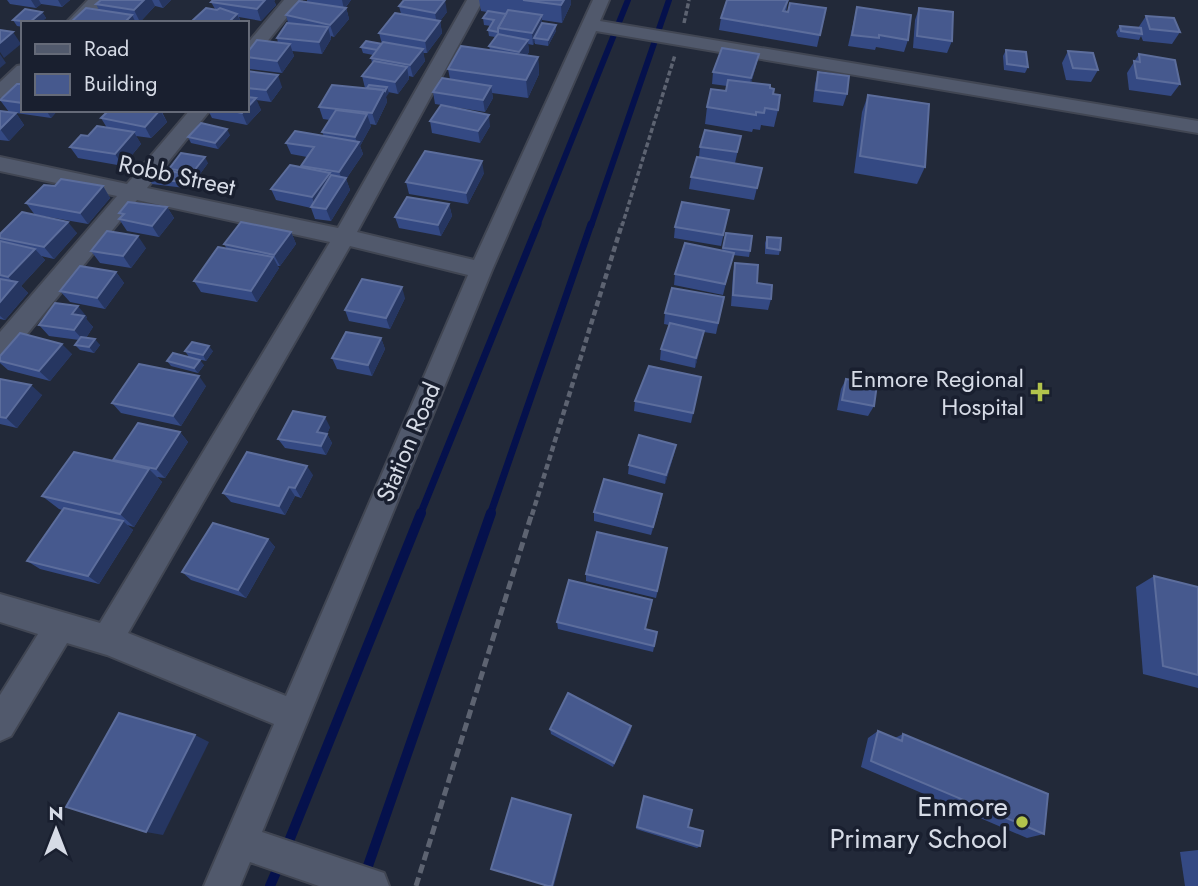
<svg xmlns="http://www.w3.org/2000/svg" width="1198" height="886" font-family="Jost,sans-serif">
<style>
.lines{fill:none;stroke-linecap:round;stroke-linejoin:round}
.stream-far2{stroke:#05114c;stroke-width:6}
.stream-far1{stroke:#05114c;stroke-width:7}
.stream{stroke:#05114c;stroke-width:10}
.minor-casing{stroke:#414653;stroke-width:4}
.path-far2{stroke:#5d6371;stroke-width:3.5;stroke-dasharray:5 2.5;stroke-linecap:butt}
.path-far1{stroke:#5d6371;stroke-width:4.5;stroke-dasharray:6 3.5;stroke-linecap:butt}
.path{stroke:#5d6371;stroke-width:5;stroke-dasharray:9 4.5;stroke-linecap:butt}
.minor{fill:#51596c;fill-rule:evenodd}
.wall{fill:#344983}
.shaded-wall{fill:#263661}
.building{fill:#46598e;stroke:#5c6d9c;stroke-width:2}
.poi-dot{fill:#b2c34c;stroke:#191f2f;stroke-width:2.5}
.labels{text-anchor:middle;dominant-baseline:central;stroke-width:7;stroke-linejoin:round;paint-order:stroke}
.street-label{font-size:24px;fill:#d6dbe6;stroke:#191f2f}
.poi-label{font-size:24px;fill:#d6dbe6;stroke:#191f2f;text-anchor:end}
.near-poi-label{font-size:28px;fill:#d6dbe6;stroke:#191f2f;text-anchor:end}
</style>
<rect width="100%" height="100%" fill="#222939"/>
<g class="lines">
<g class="stream-far2">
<path d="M537,226L628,0"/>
<path d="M591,226L669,0"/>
</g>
<g class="stream-far1">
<path d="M420,515L538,224"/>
<path d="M490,515L591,224"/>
</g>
<g class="stream">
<path d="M285,851L421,513"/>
<path d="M270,886L280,863"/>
<path d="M361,886L491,513"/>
</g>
<g class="minor-casing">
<g id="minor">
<path d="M88,0H106L84,23H66Z"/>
<path d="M284,0H301L253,59L247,60V44Z"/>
<path d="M467,0H483L357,232L474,260L593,0H609L600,21L1198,121V133L596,31L492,270L262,832L384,873L389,886H319L250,862L240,886H204L274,724L107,655L67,643L11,736L0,741V695L38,634L0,622V594L100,623L330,242L137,200L9,356L0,358V332L117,196L0,171V157L127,184L190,110H210L147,188L338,228ZM350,246L468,275L286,696L128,633Z"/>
<path d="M23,65V80L7,96L0,98V82L17,66Z"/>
</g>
</g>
<g class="path-far2">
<path d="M684,23L689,0"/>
<path d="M622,226L675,55"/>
</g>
<path class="path-far1" d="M532,515L622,224"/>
<path class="path" d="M416,886L532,513"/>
<use href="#minor" class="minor"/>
</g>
<g class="wall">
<path d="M7,0H70L62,7L41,4L36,8L10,4Z"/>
<path d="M101,0H171L163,8L155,6L140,22L135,21L136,23L99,10L96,4Z"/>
<path d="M213,0H275L274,1L276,5L261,21L239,17L241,23H191V22L215,9L211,2Z"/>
<path d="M307,0H351L346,7L349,19L334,37L331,36V39L322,54L292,51L294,56L282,73L249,69L247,64V53L278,43L277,38L288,23L286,15L307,2Z"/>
<path d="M479,0H571V4L562,23L542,20V23L556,25V31L548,46L535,44V42L533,45L528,44L529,52L527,55L538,57L539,74L528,98L492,93L493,98L485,112L435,104L433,92L450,79L448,69L490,50L489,46L495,37L489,36L488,30L491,26L484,25L483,18L487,12L481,11Z"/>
<path d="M788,0L786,12L826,8L817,47L719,30L721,18Z"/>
<path d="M399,6L447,12L440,21L442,33L427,53H423L425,61L413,77L409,76V79L398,94L388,92L386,97L387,102L376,125L370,124L371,126L360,146L363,154L346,179L350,190L331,221L315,219L311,208L276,200L271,189L302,168L301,166L307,157L291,154L286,143L324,136L322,132L330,120L323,119L319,107L365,88L362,76L372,63L371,58L373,55L363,53L361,47L382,44L379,33L401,14Z"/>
<path d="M857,7L908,40L904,52L876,47L875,50L848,46Z"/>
<path d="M919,8L952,41L947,53L913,48L915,20Z"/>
<path d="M42,12L46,18L40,23H23V27L17,26L13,20Z"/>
<path d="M1146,16L1180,32L1172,44L1143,41L1141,36L1139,40L1118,37L1116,32L1120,26L1138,28Z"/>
<path d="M1006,50L1028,67L1025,73L1004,70L1003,56Z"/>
<path d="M1068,51L1098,70L1091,82L1066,80L1062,63Z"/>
<path d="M759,54L756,66L751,83L770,88L773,94L778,110L774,127L761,125L760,130L753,129L752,132L705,124L707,107L726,91L727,86L712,84L713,72Z"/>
<path d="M1139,54L1180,84L1171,96L1129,90L1127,73Z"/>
<path d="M247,71L282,87L271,102L256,100L261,110L247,125L212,118L208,110H247Z"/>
<path d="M818,72L847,94L843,106L813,102L815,84Z"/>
<path d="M23,84V110H58L51,118L16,113L24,125L9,141L0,140V111L9,112L0,100Z"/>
<path d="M868,95L925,167L917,184L854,173L862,112Z"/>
<path d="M123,110H161L167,122L151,138L136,136L141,144L123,166L78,158L70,147L88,136L107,128L101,118Z"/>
<path d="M430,121L490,126L480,143L432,133Z"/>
<path d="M230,135L218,149L191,143L188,137Z"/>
<path d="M741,136L735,163L762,168L754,200L689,189L691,177L699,157L700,147Z"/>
<path d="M208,163L197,178L189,177L191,180L185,188L152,184L149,178L170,172L169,169Z"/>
<path d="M484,173L468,204L409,194L406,182Z"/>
<path d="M55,186H103L110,198L88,224L37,215L77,233L54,259L41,256L45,260L21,286L28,293L5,320L0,319V234L35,215L26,203Z"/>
<path d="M449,204L452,216L441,236L399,228L395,217Z"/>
<path d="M167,207L174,218L159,237L127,231L119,219L122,217L119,213Z"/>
<path d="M729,210L721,246L674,238L675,227Z"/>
<path d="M291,232L296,244L280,266H277L279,268L257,302L201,292L194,281L227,249L224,244Z"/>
<path d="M726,233L750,251L749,257L733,255L723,295L674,285L675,274L722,251Z"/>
<path d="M767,237L780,250L779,255L765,254V243Z"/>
<path d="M146,248L131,268L100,263L91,251Z"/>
<path d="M735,263L771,299L768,310L731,306L733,274Z"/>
<path d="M116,272L124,283L105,309L70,302L60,291Z"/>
<path d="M724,297L716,334L704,332L695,368L660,360L661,349L669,325L664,324L665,313Z"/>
<path d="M405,298L390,329L349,321L345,310Z"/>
<path d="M87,317L86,319L93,327L86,338L100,345L94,353L80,350L75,345L79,340L49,336L39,325Z"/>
<path d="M381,338L385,349L372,376L337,369L332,358Z"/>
<path d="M185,351H213L206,361L189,357Z"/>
<path d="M72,354L50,381L8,370L0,363V356Z"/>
<path d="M167,361L204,365L198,373L171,366Z"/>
<path d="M701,377L691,423L634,411L635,401Z"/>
<path d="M0,379L42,395L17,428L0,424Z"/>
<path d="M846,379L874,406L868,416L837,410L841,389Z"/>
<path d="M206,386L181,426L121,413L112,403Z"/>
<path d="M330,427L327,434L332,443L326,455L285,448L278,439Z"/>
<path d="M180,432L188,442L165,478L157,477L162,482L134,527L127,525L133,530L99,584L40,569L27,561L62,510L59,509L42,496L114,461Z"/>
<path d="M676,445L674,454L665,484L628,474L629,465Z"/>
<path d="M313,475L301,498L295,496L285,515L231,502L223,493Z"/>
<path d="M662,494L661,502L651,535L594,521V512Z"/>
<path d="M268,539L275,547L246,598L191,580L182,572Z"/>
<path d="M667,548L656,598L586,581V574Z"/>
<path d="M1154,576L1198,587V688L1143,674L1136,587Z"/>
<path d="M557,622L646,629L657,632L653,652L558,629Z"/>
<path d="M550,729L631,730L613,767L551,734Z"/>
<path d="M878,731L895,738L903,734L1044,834L1027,838L861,767L868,738Z"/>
<path d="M643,800L688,827L700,846L697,848L636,829Z"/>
<path d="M1198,850V886H1185L1180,852Z"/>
</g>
<g class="shaded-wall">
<path d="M31,0H39L41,4L36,8Z"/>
<path d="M58,0H70L62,7Z"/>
<path d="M144,0H152L155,6L140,22L134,10Z"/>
<path d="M159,0H171L163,8Z"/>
<path d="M265,0H275L274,1L276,5L261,21L257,9Z"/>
<path d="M342,0H351L344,9Z"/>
<path d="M445,0L447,12L437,25L435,13Z"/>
<path d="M564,0H571V4L562,23L561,5Z"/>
<path d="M346,8L349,19L334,37L330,25Z"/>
<path d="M42,12L46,18L40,23H31Z"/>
<path d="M237,14L241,23H228Z"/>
<path d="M132,15L136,23H124Z"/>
<path d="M542,15V27L534,38L535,42L533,45L532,33Z"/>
<path d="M440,21L442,33L427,53L425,41Z"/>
<path d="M556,25V31L548,46V40Z"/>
<path d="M328,27L331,39L322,54L319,42Z"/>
<path d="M13,32L21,44L4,58L0,52V43Z"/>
<path d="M528,40L529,52L520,64L519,52Z"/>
<path d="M290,44L294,56L282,73L277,61Z"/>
<path d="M423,49L425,61L413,77L410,65Z"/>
<path d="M0,54L6,63L0,68Z"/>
<path d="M759,54L756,66L749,90L751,78Z"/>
<path d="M538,57L539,74L528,98L526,80Z"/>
<path d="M407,67L409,79L398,94L395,82Z"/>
<path d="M278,75L282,87L271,102L266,90Z"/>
<path d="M491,86L493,98L485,112L483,100Z"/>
<path d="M387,87L389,93L386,97L387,102L376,125L372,113Z"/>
<path d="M256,98L261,110L247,125L242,113L245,110H247V108Z"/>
<path d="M46,110H58L51,118Z"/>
<path d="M160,110L167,122L151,138L145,127Z"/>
<path d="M16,113L24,125L9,141L0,129Z"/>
<path d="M367,114L371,126L360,146L363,154L346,179L350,190L331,221L326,209L343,183L339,172L358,145L355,137Z"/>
<path d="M489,115L490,126L480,143L478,131Z"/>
<path d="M227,129L230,135L218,149L215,143Z"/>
<path d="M134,132L141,144L123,166L115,154Z"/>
<path d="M205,157L208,163L197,178L193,172Z"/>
<path d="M482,161L484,173L468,204L466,193Z"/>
<path d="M330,173L334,185L316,209L312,197Z"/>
<path d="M188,174L191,180L185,188L181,182Z"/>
<path d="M103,186L110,198L88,224L80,213Z"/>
<path d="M449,204L452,216L441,236L438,225Z"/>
<path d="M167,207L174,218L159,237L152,226Z"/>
<path d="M68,222L77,233L54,259L44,247Z"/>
<path d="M291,232L296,244L280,266L274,255Z"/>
<path d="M138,236L146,248L131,268L123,256Z"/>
<path d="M35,249L45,260L21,286L28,293L5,320L0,316V302L15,284L8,277Z"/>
<path d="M273,257L279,268L257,302L251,291Z"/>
<path d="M116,272L124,283L105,309L97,298Z"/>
<path d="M402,287L405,298L390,329L386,318Z"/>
<path d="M78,306L87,317L86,319L93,327L84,341L74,330L72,314Z"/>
<path d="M704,331L702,342L695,368L696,358Z"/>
<path d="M381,338L385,349L372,376L368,365Z"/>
<path d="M95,339L100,345L94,353L89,347Z"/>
<path d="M62,344L72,354L50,381L39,371Z"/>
<path d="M209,346L213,351L206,361L203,355Z"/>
<path d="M200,360L204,365L198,373L194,368Z"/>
<path d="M199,376L206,386L181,426L173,416Z"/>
<path d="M31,385L42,395L17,428L6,418Z"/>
<path d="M325,417L330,427L327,434L332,443L326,455L321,446L317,432Z"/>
<path d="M180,432L188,442L165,478L156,469Z"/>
<path d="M676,445L674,454L665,484L666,475Z"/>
<path d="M307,466L313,475L301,498L295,488Z"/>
<path d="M149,469L162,482L134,527L120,514Z"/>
<path d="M289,487L295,496L285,515L279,506Z"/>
<path d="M662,494L661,502L651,535L653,527Z"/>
<path d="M123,521L133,530L99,584L88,576Z"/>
<path d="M268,539L275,547L246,598L238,590Z"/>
<path d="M631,726V730L613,767L614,763Z"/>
<path d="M195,735L209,742L163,835L146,832Z"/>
<path d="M571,815V818L554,886H552Z"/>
</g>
<g class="building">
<path d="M101,0H144L134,10L96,4Z"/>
<path d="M213,0H265L257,9L211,2Z"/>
<path d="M404,0H445L435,13L399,6Z"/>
<path d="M523,0H564L561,5Z"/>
<path d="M727,0H788L783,11L788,12L790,3L826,8L820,35L721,18Z"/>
<path d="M299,1L346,8L330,25L286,15Z"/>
<path d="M857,7L911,15L908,40L879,35V38L852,35Z"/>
<path d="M86,8L132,15L124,23H70Z"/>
<path d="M206,8L217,10L220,8L237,14L228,23H196L191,22Z"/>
<path d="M919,8L953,12L952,41L917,36Z"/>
<path d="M25,9L42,12L30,22L13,20Z"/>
<path d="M508,10L542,15L532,33L498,28Z"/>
<path d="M488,11L506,14L498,28V32L488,30L494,20L483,18Z"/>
<path d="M395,13L440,21L425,41L379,33Z"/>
<path d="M1146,16L1174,18L1180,32L1150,29Z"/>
<path d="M287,23L328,27L319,42L277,38Z"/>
<path d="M542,23L556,25L548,40L534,38Z"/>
<path d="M1120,26L1141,28L1142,34L1121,31Z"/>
<path d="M0,30L13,32L0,43Z"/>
<path d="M498,34L528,40L519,52L489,46Z"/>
<path d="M257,40L290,44L277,61L247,57V53Z"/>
<path d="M366,41L382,44L377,50L361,47Z"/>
<path d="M383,42L423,49L410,65L371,58Z"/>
<path d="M461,46L538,57L526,80L448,69Z"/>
<path d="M722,48L759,54L751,78L713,72Z"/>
<path d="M1006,50L1026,52L1028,67L1007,64Z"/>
<path d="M1068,51L1093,53L1098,70L1073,68Z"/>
<path d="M1139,54L1175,60L1180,84L1137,78L1134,61L1140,62Z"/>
<path d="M374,61L407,67L395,82L362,76Z"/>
<path d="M247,71L278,75L266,90L247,88Z"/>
<path d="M818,72L849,76L847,94L816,90Z"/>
<path d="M442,78L491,86L483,100L433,92Z"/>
<path d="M728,80L770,85V88L774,89L773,94L780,95L778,110L765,108L764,113L756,112V115L707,107L711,89L726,91Z"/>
<path d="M17,84H23V103L0,100Z"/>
<path d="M332,85L384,90L372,113L319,107Z"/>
<path d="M369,85L387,87L385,91L384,90L367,88Z"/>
<path d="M868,95L929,104L925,167L860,156Z"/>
<path d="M247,97L256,98L247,108Z"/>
<path d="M441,105L489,115L478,131L430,121Z"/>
<path d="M109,110L122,111L123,110H160L145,127L101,118Z"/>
<path d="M227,110H245L242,113Z"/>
<path d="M336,110L367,114L355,137L322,132Z"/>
<path d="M0,111L16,113L0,129Z"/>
<path d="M201,123L227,129L215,143L188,137Z"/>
<path d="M97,126L134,132L115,154L70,147L81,135L88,136Z"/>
<path d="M705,130L741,136L737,152L700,147Z"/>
<path d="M295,131L359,142L339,172L301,166L314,147L286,143Z"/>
<path d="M425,151L482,161L466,193L406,182Z"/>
<path d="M181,153L205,157L193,172L169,169Z"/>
<path d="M697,157L762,168L757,188L691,177Z"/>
<path d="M290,165L330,173L312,197L271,189Z"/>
<path d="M155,169L188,174L181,182L149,178Z"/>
<path d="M331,175L346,178L326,209L311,207Z"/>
<path d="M61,179L103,186L80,213L26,203L44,185L55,186Z"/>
<path d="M407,197L449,204L438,225L395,217Z"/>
<path d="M128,202L167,207L152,226L119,219L124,214L119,213Z"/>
<path d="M682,202L729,210L723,235L675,227Z"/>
<path d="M22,212L68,222L44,247L0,238V234Z"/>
<path d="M241,222L291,232L274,255L224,244Z"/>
<path d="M107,231L138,236L123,256L91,251Z"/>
<path d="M726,233L752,236L750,251L723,248Z"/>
<path d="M767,237L781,238L780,250L767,248Z"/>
<path d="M0,241L35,249L8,277L0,275Z"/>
<path d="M685,243L734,253L725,284L675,274Z"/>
<path d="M218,247L273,257L251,291L194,281Z"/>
<path d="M735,263L758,265L757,283L772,285L771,299L733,295Z"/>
<path d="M80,266L116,272L97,298L60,291Z"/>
<path d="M0,279L17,282L0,302Z"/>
<path d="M362,279L402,287L386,318L345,310Z"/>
<path d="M672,288L724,297L718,323L665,313Z"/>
<path d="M55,303L78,306L72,314L84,316L74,330L39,325Z"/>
<path d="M670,323L704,331L696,358L661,349Z"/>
<path d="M346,332L381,338L368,365L332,358Z"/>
<path d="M20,333L62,344L39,371L0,361V356Z"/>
<path d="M81,337L95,339L89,347L75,345Z"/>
<path d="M192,342L209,346L203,355L185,351Z"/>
<path d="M173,353L200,360L194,368L167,361Z"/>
<path d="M139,364L199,376L173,416L112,403Z"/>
<path d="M649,366L701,377L693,413L635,401Z"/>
<path d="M0,379L31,385L6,418L0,417Z"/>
<path d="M846,379L877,384L874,406L842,400Z"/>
<path d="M293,411L325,417L317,432L327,434L321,446L278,439Z"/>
<path d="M138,423L180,432L156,469L113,460Z"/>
<path d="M639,435L676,445L666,475L629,465Z"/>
<path d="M74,452L149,469L120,514L42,496Z"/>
<path d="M247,452L307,466L295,488L289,487L279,506L223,493Z"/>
<path d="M604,479L662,494L653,527L594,512Z"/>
<path d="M64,508L123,521L88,576L27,561Z"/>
<path d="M213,523L268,539L238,590L182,572Z"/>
<path d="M597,532L667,548L657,591L586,574Z"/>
<path d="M1154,576L1198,587V675L1163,666Z"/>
<path d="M569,580L652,600L645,629L657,632L654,646L557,622Z"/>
<path d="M568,693L631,726L614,763L550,729Z"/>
<path d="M119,713L195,735L146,832L66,807Z"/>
<path d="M878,731L902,741L903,734L1048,794L1044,834L871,761Z"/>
<path d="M644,796L692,810L688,827L703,831L700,846L637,827Z"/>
<path d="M512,798L571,815L552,886H548L491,869Z"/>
</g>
<g class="poi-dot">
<path d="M1036.5 381.5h7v7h7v7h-7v7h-7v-7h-7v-7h7z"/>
<circle cx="1022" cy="822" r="7"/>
</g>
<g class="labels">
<g class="street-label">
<text transform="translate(177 175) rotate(12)">Robb Street</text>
<text transform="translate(408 442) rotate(-67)">Station Road</text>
</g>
<g class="poi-label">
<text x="1024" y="378">Enmore Regional<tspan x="1024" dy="28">Hospital</tspan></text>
</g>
<g class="near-poi-label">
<text x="1008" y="806">Enmore<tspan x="1008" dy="32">Primary School</tspan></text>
</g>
</g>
<rect x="21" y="21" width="228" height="91" fill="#191f2f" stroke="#656a78" stroke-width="2"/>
<rect x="35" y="44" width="35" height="10" fill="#51596c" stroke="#656a78" stroke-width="2"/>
<text x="84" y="56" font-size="21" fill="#d6dbe6">Road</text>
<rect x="35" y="74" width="35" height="21" fill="#46598e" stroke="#656a78" stroke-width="2"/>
<text x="84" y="91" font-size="21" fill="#d6dbe6">Building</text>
<g transform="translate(56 830)" stroke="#191f2f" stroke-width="5" paint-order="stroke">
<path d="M0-5L12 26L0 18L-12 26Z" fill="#d6dbe6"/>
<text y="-10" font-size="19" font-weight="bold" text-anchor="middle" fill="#d6dbe6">N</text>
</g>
</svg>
